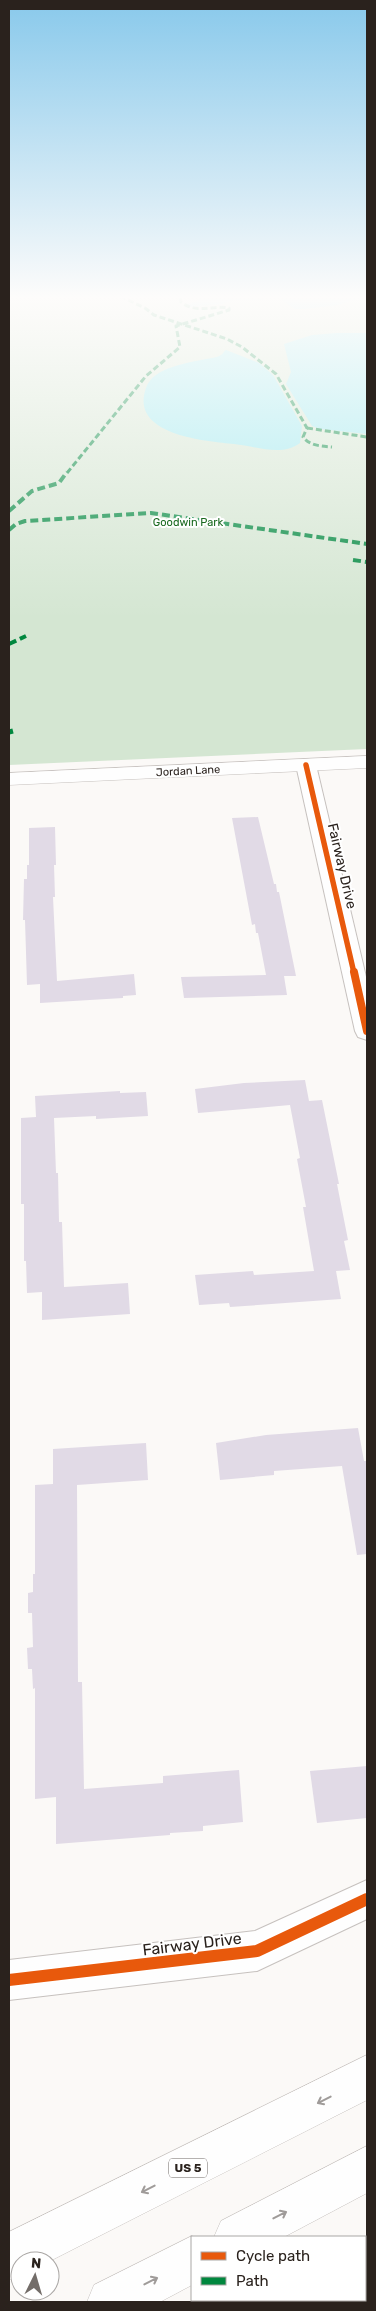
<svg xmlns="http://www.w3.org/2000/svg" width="376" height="2311" font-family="Rubik,sans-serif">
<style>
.green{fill:#d4e6d2}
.water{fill:#9ce9f0}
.building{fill:#e1dae6}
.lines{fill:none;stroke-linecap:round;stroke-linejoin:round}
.minor-casing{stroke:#c6c1be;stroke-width:2}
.secondary-casing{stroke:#c6c1be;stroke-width:1}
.motorway-casing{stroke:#c6c1be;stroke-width:1}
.minor{fill:#fefefe;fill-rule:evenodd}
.secondary{fill:#fefefe;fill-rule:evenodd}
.motorway{fill:#fefefe;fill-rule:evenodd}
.quiet-far2{stroke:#00873e;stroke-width:3;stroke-dasharray:6 3;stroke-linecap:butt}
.quiet-far1{stroke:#00873e;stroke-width:4;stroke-dasharray:8 4;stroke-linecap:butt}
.quiet{stroke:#00873e;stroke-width:5;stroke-dasharray:10 5;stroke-linecap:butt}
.cycleway-far2-casing{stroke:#fff;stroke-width:8}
.cycleway-far1-casing{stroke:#fff;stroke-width:11}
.cycleway-casing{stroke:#fff;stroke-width:15}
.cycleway-far2{stroke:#e8590c;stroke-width:5.5}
.cycleway-far1{stroke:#e8590c;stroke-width:8}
.cycleway{stroke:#e8590c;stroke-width:12}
.oneway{stroke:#9f9b99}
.labels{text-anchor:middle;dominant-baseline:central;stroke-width:4;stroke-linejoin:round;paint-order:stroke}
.far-park-label{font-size:11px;fill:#19691f;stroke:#fff}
.far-street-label{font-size:11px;fill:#2a221d;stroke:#fff}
.shield{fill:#fff;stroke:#6a6461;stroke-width:1}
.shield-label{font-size:12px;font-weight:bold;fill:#2a221d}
.street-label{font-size:14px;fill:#2a221d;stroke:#fff}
.near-street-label{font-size:16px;fill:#2a221d;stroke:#fff}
</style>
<rect width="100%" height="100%" fill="#fbf9f7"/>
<path class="green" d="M9,296H367V749L9,765Z"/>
<g class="water">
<path d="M200,296H367L338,305L305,309H295L280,299L270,298L262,300H234L222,304L189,307L188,304L198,301Z"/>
<path d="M337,333H367V434L320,429L312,426L286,384L291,372L284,344L312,335Z"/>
<path d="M226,350L259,363L273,375L302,426L300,443C282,457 255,446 234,444C205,441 129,435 146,388C153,367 188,363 206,359C210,358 217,358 221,355C223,354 224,351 226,350Z"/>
</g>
<g class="building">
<path d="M258,817L274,884H276L277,892H279L296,976H284L287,995L184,998L181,977L266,975L258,933H256L255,924L252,925L232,818Z"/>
<path d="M55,827L56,865H54L55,897H53L57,981L134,974L136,995L123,996V998L40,1003V984L27,985L25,920H23L24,879H27V865H29V828Z"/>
<path d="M305,1080L309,1101L322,1100L339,1184H337L348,1240L344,1241L350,1270L336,1271L341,1299L230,1307L229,1303L199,1305L195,1275L253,1271L254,1275L314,1271L303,1207H306L297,1159L300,1158L290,1105L198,1113L195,1089L244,1083Z"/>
<path d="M120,1091V1093L146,1092L148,1116L96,1119V1116L54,1118L56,1173H58L59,1222H62L64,1287L128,1283L130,1314L42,1320V1292L27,1293L26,1261H24V1204H21V1118L36,1117L35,1096Z"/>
<path d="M358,1428L364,1461H367V1554L357,1555L342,1466L274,1471V1475L220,1480L216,1443L266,1435Z"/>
<path d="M146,1443L148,1480L77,1485L78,1682H82L84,1789L163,1783V1776L239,1770L243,1822L203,1826V1831L170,1833V1835L56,1844V1797L35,1799V1688L33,1689L32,1669H28L27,1648L33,1647L32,1613H28V1593L33,1592V1574H35V1485L53,1484V1449Z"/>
<path d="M367,1766V1818L317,1823L310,1771Z"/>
</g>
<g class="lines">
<g class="minor-casing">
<g id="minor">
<path d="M306,759L313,761L316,765L367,981V1040L358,1037L355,1031L296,765L299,761Z"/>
<path d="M367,1880V1919L257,1971L9,2000V1960L255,1931Z"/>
</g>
</g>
<g class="secondary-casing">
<path id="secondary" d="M367,756V768L9,785V773Z"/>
</g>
<g class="motorway-casing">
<g id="motorway">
<path d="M367,2055V2100L50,2261H20V2276L9,2280V2232Z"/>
<path d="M367,2146V2193L284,2237H214L221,2221Z"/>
<path d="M192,2236L194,2237H192V2285L160,2302H87L94,2285Z"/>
</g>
</g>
<use href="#minor" class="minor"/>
<use href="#secondary" class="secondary"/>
<use href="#motorway" class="motorway"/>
<g class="quiet-far2">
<path d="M25,296H47"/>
<path d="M120,296L145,308L154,315L227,339L242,347L276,374L307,428L303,437C310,446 321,446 332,447"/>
<path d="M307,428L367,437"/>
<path d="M67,473L146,376L180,347L176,326L229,310V308C212,305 196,314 181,302L180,296"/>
</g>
<g class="quiet-far1">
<path d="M9,511L32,491L59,483L67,472"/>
<path d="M9,530L16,524L25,521L151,513L367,544"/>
<path d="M353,560L367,562"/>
<path d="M9,644L26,636"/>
</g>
<path class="quiet" d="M9,732L13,731"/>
<g class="cycleway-far2-casing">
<path id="cycleway-far2" d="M306,765L354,973"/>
</g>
<g class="cycleway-far1-casing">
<path id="cycleway-far1" d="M354,972L367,1031"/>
</g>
<g class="cycleway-casing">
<path id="cycleway" d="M9,1980L257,1951L367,1899"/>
</g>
<use href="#cycleway-far2" class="cycleway-far2"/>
<use href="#cycleway-far1" class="cycleway-far1"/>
<use href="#cycleway" class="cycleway"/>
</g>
<defs><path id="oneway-shaft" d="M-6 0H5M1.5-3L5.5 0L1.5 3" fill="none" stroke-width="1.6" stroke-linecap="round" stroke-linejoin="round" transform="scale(1.25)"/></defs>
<g class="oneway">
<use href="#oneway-shaft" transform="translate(324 2100) rotate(153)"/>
<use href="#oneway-shaft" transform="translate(148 2189) rotate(153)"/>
<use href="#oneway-shaft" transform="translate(280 2215) rotate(-27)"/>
<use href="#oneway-shaft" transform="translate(151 2281) rotate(-27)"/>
</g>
<linearGradient id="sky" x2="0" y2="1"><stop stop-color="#89c9eb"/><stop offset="0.48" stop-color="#fdfcfb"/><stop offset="1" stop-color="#fdfcfb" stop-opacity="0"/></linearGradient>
<rect width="376" height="619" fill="url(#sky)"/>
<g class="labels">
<g class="far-park-label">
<text x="188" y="522">Goodwin Park</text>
</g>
<g class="far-street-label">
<text transform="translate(188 771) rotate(-3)">Jordan Lane</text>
</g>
<rect class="shield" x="169" y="2158.5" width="38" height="19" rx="4"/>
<g class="shield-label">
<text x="188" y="2168">US 5</text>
</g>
<g class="street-label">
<text transform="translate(342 866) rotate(77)">Fairway Drive</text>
</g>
<g class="near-street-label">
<text transform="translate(192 1944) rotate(-7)">Fairway Drive</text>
</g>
</g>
<rect width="376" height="2311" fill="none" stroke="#2a221d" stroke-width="20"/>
<rect x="191" y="2236" width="175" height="65" fill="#ffffff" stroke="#aaa7a5"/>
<rect x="201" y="2252" width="25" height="8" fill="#e8590c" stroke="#aaa7a5"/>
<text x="236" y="2261" font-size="15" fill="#2a221d">Cycle path</text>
<rect x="201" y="2277" width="25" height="8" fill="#00873e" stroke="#aaa7a5"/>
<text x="236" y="2286" font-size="15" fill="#2a221d">Path</text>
<g transform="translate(35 2276) rotate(5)"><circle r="24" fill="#ffffff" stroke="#aaa7a5"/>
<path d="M0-4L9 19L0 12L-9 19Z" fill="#736d69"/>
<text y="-8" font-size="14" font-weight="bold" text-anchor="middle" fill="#2a221d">N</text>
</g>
</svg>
